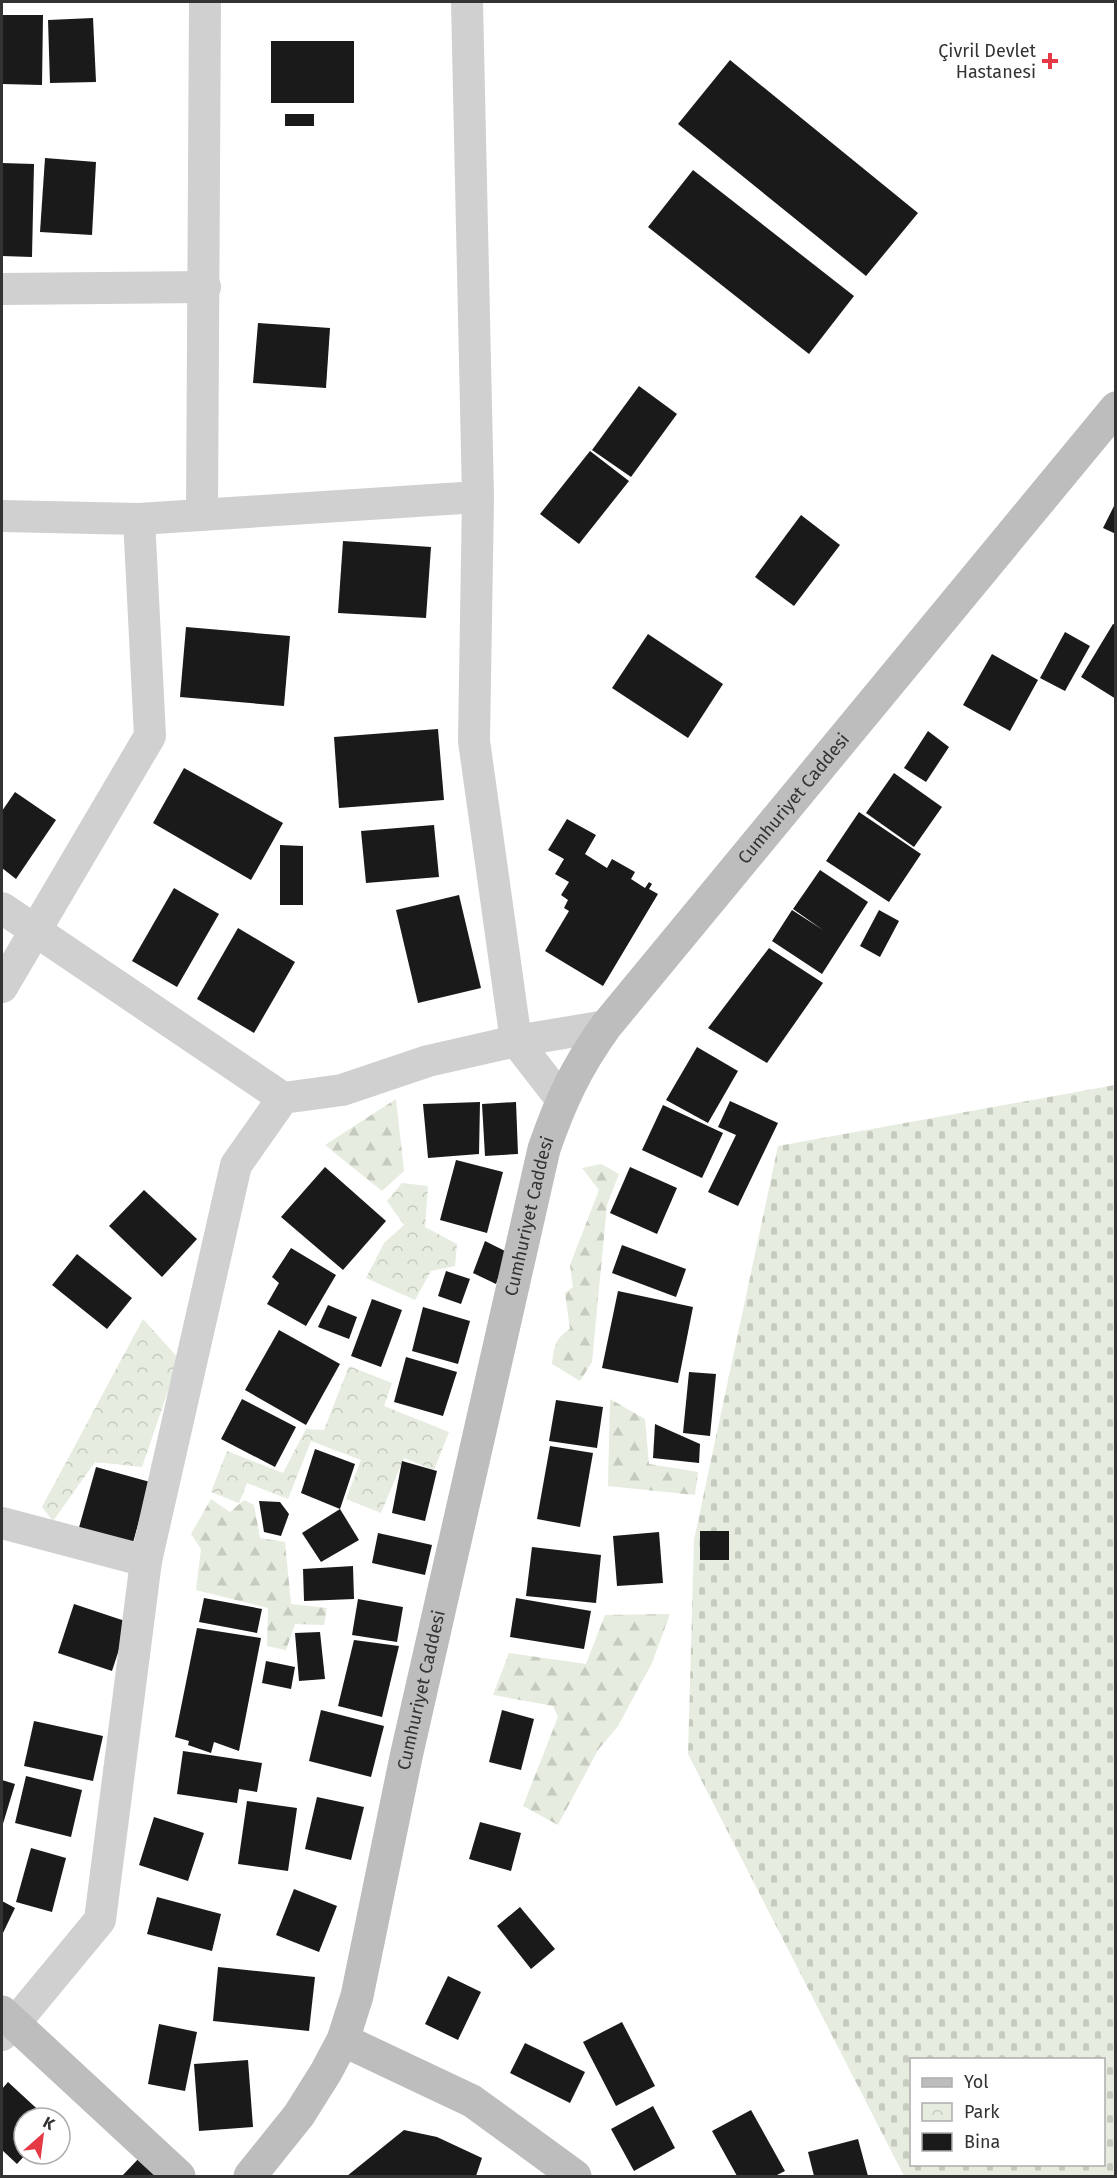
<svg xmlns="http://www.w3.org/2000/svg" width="1117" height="2178" font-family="'Fira Sans',sans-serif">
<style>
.forest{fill:url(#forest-firs)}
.cemetery{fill:url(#cemetery-stones);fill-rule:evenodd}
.park{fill:url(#park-crowns)}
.building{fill:#1a1a1a}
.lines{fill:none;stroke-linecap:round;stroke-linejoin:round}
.street{stroke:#d0d0d0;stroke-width:32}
.secondary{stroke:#bdbdbd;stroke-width:33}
.poi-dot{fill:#e63946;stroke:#fff;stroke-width:2}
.labels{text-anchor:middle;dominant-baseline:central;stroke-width:6;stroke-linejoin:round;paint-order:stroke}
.poi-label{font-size:18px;fill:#333;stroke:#fff;text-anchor:end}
.street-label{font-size:18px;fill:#333;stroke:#fff}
</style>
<defs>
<pattern id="forest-firs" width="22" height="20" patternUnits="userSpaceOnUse" patternTransform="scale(1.5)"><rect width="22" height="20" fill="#e6ecdf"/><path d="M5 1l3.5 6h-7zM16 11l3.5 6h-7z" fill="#c6cbc0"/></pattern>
<pattern id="cemetery-stones" width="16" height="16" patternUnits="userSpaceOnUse" patternTransform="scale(1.5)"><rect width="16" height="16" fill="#e6ecdf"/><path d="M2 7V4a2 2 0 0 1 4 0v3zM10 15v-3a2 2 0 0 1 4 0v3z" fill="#c6cbc0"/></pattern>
<pattern id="park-crowns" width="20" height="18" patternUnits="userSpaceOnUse" patternTransform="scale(1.5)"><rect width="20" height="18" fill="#e6ecdf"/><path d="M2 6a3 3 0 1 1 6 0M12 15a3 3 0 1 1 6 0" fill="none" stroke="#c6cbc0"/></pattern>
</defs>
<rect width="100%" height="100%" fill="#fff"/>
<g class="forest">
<path d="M396,1099L404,1171L382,1191L325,1145Z"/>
<path d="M601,1164L619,1174L607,1205L592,1362L580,1381L552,1364C554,1348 555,1338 570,1329L565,1293L573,1287L570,1265L599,1190L582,1168Z"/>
<path d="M610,1399L645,1419L649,1464L698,1472L695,1495L608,1486Z"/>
<path d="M211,1499L230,1512L244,1500L254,1505L260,1538L285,1542L291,1604L327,1608L324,1625L295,1624L286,1650L267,1646L268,1608L196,1590L201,1549L191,1534Z"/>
<path d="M670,1614L652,1663L618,1726L598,1750L558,1825L523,1806L558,1717L553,1706L493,1695L509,1653L586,1664L605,1615Z"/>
</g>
<path class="cemetery" d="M1115,1085V2176H904L688,1754L694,1540L778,1146ZM912,2060H1104V2164H912Z"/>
<g class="park">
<path d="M402,1183L428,1186L425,1227L457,1244L455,1266L431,1271L415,1300L366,1278L384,1243L404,1225L387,1201Z"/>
<path d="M143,1319L179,1359L142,1467L95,1462L53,1521L42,1507Z"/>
<path d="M349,1366L392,1383L384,1406L449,1432L434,1470L404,1458L381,1513L346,1499L361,1460L311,1441L288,1499L247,1483L239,1503L211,1492L227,1451L283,1473L306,1429L324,1430Z"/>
</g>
<g class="building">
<path d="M2,15H43L42,85L2,84Z"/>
<path d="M93,18L96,82L50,83L48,20Z"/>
<rect x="271" y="41" width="83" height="62"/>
<path d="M730,60L918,213L866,276L678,124Z"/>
<rect x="285" y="114" width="29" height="12"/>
<path d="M45,158L96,162L92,235L40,232Z"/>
<path d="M2,163L34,164L32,257L2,256Z"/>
<path d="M693,170L854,296L809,354L648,227Z"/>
<path d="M258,323L330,328L326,388L253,383Z"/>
<path d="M639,386L677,414L631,477L592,450Z"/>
<path d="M590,451L629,481L579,544L540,514Z"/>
<path d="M1116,502V534L1103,528Z"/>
<path d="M801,515L840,545L794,606L755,577Z"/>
<path d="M343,541L431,547L426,618L338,613Z"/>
<path d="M1113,624L1116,625V699L1081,677Z"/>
<path d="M186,627L290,636L284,706L180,697Z"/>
<path d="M1065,632L1090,646L1065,691L1040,678Z"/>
<path d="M648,634L723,684L688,738L612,688Z"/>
<path d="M992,654L1038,680L1010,731L963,705Z"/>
<path d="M438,729L444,800L339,808L334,737Z"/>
<path d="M928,731L949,747L926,782L904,768Z"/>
<path d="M184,768L283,823L251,880L153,823Z"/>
<path d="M894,773L942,807L914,847L866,813Z"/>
<path d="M15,792L56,820L16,879L2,868V811Z"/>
<path d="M859,812L921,854L889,902L826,861Z"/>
<path d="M567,819L596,835L585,854L607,868L612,859L635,872L631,879L645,888L649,882L652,884L649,889L658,894L603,986L545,951L569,911L564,908L568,900L561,895L569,882L555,874L564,859L548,850Z"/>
<path d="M434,825L439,877L366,883L361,831Z"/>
<path d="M280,845L303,846V905H280Z"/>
<path d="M820,870L868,902L822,974L772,941L792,910L823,930L793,909Z"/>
<path d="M174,888L219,914L177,987L132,961Z"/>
<path d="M459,895L481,988L418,1003L396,910Z"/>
<path d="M879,910L899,921L880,957L860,946Z"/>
<path d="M238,928L295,962L254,1033L197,999Z"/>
<path d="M769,948L823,983L767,1063L708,1028Z"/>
<path d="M697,1047L738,1071L708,1123L666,1100Z"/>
<path d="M730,1101L778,1123L738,1206L708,1192L736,1135L718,1127Z"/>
<path d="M480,1102L479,1154L428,1158L423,1104Z"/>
<path d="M516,1102L518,1154L485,1156L482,1104Z"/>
<path d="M663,1105L723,1133L702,1178L642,1150Z"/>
<path d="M456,1160L503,1172L487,1233L440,1220Z"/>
<path d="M325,1167L386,1221L343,1270L281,1217Z"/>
<path d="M630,1167L677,1188L657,1234L610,1213Z"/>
<path d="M144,1190L197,1239L162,1277L109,1226Z"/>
<path d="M485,1241L507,1252L496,1284L473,1273Z"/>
<path d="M622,1245L686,1269L676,1297L612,1273Z"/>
<path d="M291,1248L336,1275L306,1326L267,1304L279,1283L272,1277Z"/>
<path d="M77,1254L132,1298L107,1329L52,1285Z"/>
<path d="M446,1271L470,1279L461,1304L438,1296Z"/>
<path d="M618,1291L693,1307L678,1383L602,1368Z"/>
<path d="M372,1299L402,1310L381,1367L351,1356Z"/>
<path d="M328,1305L357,1317L349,1339L318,1327Z"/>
<path d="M423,1307L470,1321L458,1364L412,1351Z"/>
<path d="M279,1330L340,1364L306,1425L245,1390Z"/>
<path d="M406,1357L457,1372L443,1416L394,1402Z"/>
<path d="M689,1372L716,1374L710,1436L683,1433Z"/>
<path d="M242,1399L296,1427L275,1467L221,1439Z"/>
<path d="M556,1400L603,1407L597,1448L549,1441Z"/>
<path d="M655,1424L700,1444L699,1463L653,1458Z"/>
<path d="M550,1446L593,1453L580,1527L537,1519Z"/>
<path d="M315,1449L355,1464L340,1509L301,1493Z"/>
<path d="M402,1461L437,1471L425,1521L392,1513Z"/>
<path d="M96,1467L150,1482L132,1546L78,1531Z"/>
<path d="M259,1501L280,1502L289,1514L281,1536L264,1532Z"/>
<path d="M340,1509L359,1540L321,1562L302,1533Z"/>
<rect x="700" y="1531" width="29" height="29"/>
<path d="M659,1532L663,1583L617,1586L613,1536Z"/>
<path d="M378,1533L432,1545L425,1575L372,1563Z"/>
<path d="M532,1547L601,1555L596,1603L526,1596Z"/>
<path d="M353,1566L354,1599L304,1601L303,1569Z"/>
<path d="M204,1598L262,1609L257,1633L199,1622Z"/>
<path d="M516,1598L591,1611L584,1649L510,1637Z"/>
<path d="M358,1599L403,1607L397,1642L352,1635Z"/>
<path d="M74,1604L128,1622L112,1671L58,1653Z"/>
<path d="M197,1628L261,1638L239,1751L214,1742L211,1753L188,1745L189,1741L175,1737Z"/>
<path d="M320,1632L325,1679L299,1681L295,1633Z"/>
<path d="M354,1640L399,1646L382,1717L338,1706Z"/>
<path d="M266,1661L295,1667L291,1689L262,1683Z"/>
<path d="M321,1710L384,1726L371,1777L309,1761Z"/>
<path d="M502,1710L534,1719L521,1770L489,1762Z"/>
<path d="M34,1721L103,1736L93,1781L24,1766Z"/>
<path d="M183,1751L262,1763L257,1792L239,1789L237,1803L177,1794Z"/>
<path d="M26,1776L82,1790L71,1837L15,1823Z"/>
<path d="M2,1780L15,1784L2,1827Z"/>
<path d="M317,1797L364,1807L351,1860L305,1849Z"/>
<path d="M247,1801L297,1808L288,1871L238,1864Z"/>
<path d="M154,1817L204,1833L188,1881L139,1865Z"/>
<path d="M480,1822L521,1833L511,1871L469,1859Z"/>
<path d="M31,1848L66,1858L52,1912L16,1902Z"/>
<path d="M294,1889L337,1906L319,1952L276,1935Z"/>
<path d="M157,1897L221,1914L212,1951L147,1934Z"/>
<path d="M2,1901L15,1908L2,1935Z"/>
<path d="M520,1907L555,1949L531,1969L497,1926Z"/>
<path d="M218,1967L315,1977L309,2031L213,2021Z"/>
<path d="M448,1976L481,1992L458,2040L425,2024Z"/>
<path d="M622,2022L655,2086L616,2106L583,2042Z"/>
<path d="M159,2024L197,2032L185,2091L148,2084Z"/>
<path d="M525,2043L585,2072L570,2103L510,2073Z"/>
<path d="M248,2060L253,2127L199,2131L194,2064Z"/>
<path d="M8,2082L47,2118H24V2154H26L17,2164L2,2150V2089Z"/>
<path d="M653,2106L675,2148L634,2171L611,2129Z"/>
<path d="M751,2110L785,2171L775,2176H737L712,2131Z"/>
<path d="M404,2130L437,2137L482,2158L476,2176H347Z"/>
<path d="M858,2139L868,2176H814L808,2152Z"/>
<path d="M141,2156L164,2176H122Z"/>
</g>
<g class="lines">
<g class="street">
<path d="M467,2L478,497L474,741L516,1041L561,1099"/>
<path d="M2,289L205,287"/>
<path d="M202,513L205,2"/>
<path d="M2,516L139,519L478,497"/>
<path d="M2,908L283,1098"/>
<path d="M2,987L150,736L139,519"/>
<path d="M2,1523L146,1561"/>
<path d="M2,2035L14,2024L100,1920L146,1561L236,1165L283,1098L342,1090L428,1061L516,1041L606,1026"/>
</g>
<g class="secondary">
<path d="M2,2012L179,2176"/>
<path d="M343,2040L472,2101L575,2176"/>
<path id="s1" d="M250,2176L299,2115L326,2072L343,2040L357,1996L406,1757L544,1149C561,1100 576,1068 606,1026L1116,408"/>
</g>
</g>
<path class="poi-dot" d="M1047 52h6v6h6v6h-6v6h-6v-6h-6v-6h6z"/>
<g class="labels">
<g class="poi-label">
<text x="1036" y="51">Çivril Devlet<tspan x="1036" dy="21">Hastanesi</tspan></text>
</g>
<g class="street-label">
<text stroke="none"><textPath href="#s1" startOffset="1512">Cumhuriyet Caddesi</textPath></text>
<text stroke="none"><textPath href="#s1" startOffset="1010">Cumhuriyet Caddesi</textPath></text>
<text stroke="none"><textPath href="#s1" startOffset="524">Cumhuriyet Caddesi</textPath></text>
</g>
</g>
<rect width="1117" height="2178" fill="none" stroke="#333333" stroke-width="6"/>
<rect x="910" y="2058" width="195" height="108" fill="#ffffff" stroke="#adadad" stroke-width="1.5"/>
<rect x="922" y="2078" width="30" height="9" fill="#bdbdbd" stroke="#adadad" stroke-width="1.5"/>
<text x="964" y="2088" font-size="18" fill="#333333">Yol</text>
<rect x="922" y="2103" width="30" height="18" fill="url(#park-crowns)" stroke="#adadad" stroke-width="1.5"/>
<text x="964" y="2118" font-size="18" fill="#333333">Park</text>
<rect x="922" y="2133" width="30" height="18" fill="#1a1a1a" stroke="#adadad" stroke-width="1.5"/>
<text x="964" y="2148" font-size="18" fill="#333333">Bina</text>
<g transform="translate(42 2136) rotate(28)"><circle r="28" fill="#ffffff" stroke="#adadad" stroke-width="1.5"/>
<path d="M0-4.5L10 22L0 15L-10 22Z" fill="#e63946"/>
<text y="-9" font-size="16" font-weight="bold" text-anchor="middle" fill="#333333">K</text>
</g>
</svg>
